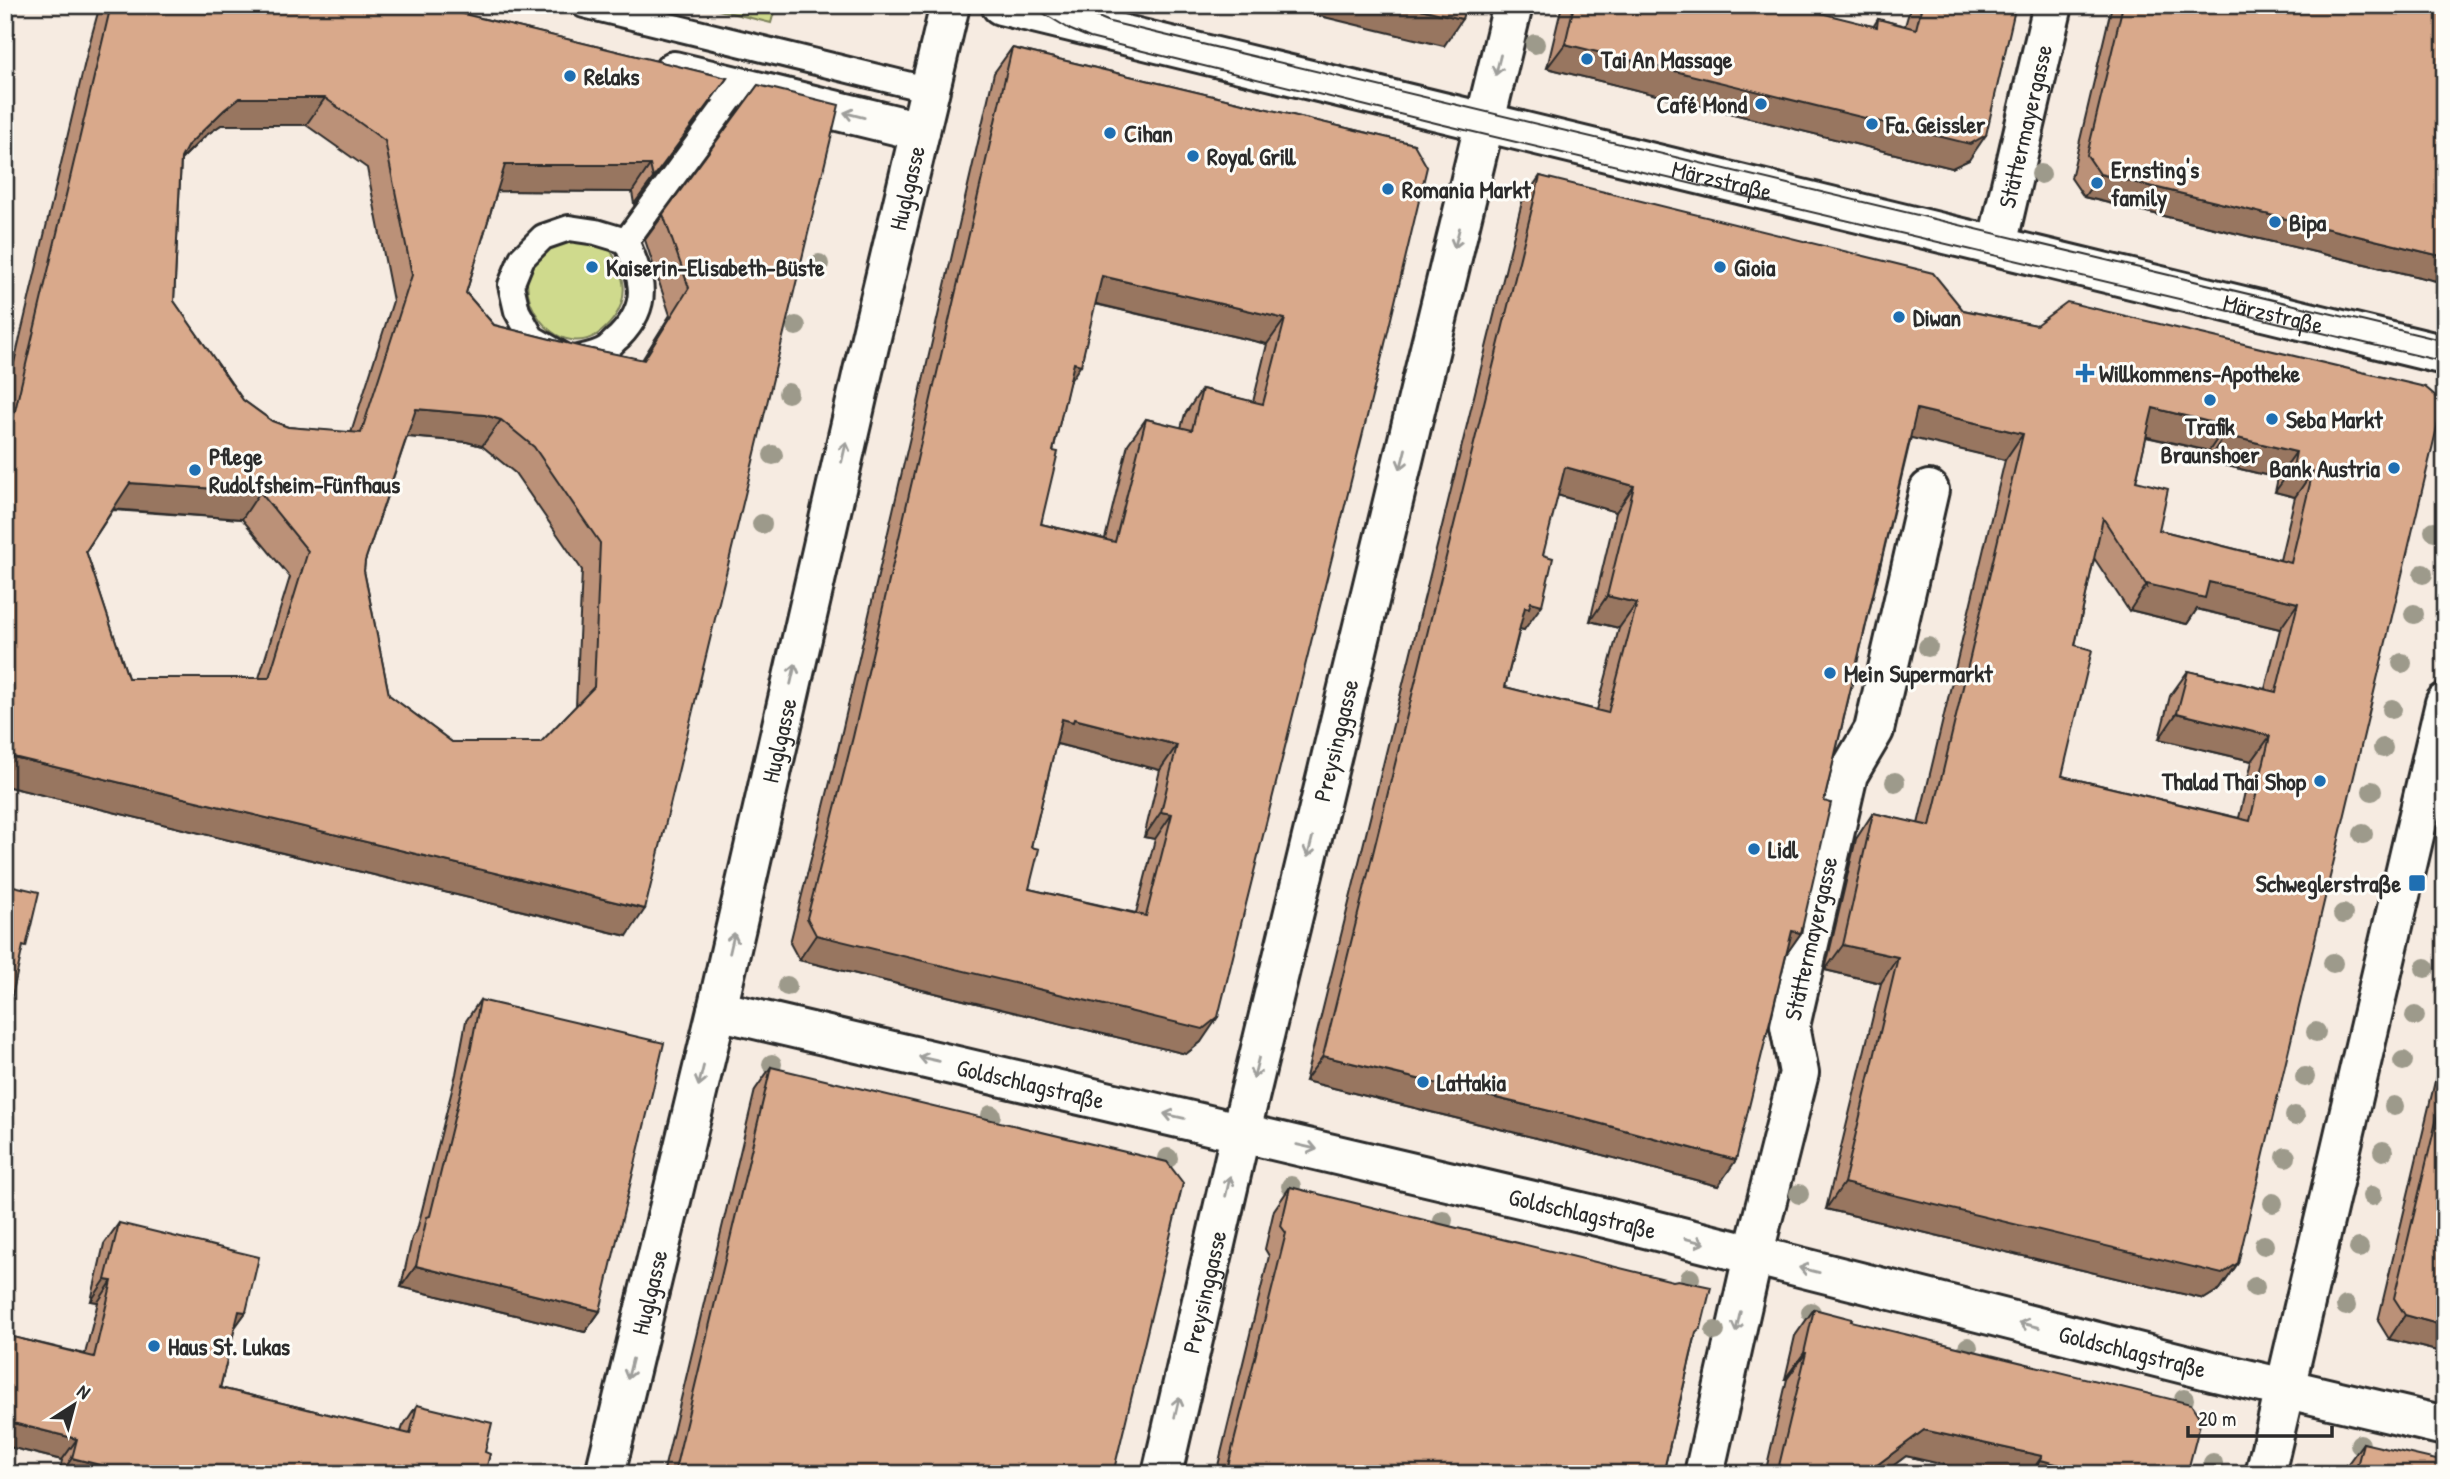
<svg xmlns="http://www.w3.org/2000/svg" width="2450" height="1479" font-family="'Patrick Hand',sans-serif">
<style>
.green{fill:#cfda8d;stroke:#7d825c;stroke-width:2}
.lines{fill:none;stroke-linecap:round;stroke-linejoin:round}
.service-casing{stroke:#2b2b2b;stroke-width:30}
.minor-casing{stroke:#2b2b2b;stroke-width:44}
.tertiary-casing{stroke:#2b2b2b;stroke-width:44}
.service{stroke:#fdfcf7;stroke-width:24}
.minor{stroke:#fdfcf7;stroke-width:38}
.tertiary{stroke:#fdfcf7;stroke-width:38}
.tram{stroke:#2b2b2b;stroke-width:2}
.tree{fill:#9d9a8b}
.wall{fill:#bb9178;stroke:#2b2b2b;stroke-width:2;fill-rule:evenodd}
.shaded-wall{fill:#987661;stroke:#2b2b2b;stroke-width:2}
.building{fill:#d9a98b;stroke:#2b2b2b;stroke-width:2;fill-rule:evenodd}
.oneway{stroke:#9e9e9b}
.poi-dot{fill:#1f6fb2;stroke:#fdfcf7;stroke-width:2.5}
.labels{text-anchor:middle;dominant-baseline:central;stroke-width:6;stroke-linejoin:round;paint-order:stroke}
.poi-label{font-size:24px;font-weight:bold;fill:#2b2b2b;stroke:#fdfcf7;text-anchor:start}
.street-label{font-size:24px;fill:#2b2b2b;stroke:#fdfcf7}
</style>
<rect width="100%" height="100%" fill="#f6ebe1"/>
<filter id="ink" filterUnits="userSpaceOnUse"><feTurbulence type="fractalNoise" baseFrequency=".0143" numOctaves="2"/><feDisplacementMap in="SourceGraphic" scale="14" xChannelSelector="R" yChannelSelector="G"/><feConvolveMatrix kernelMatrix="1 2 1 2 8 2 1 2 1" color-interpolation-filters="sRGB"/></filter>
<g filter="url(#ink)">
<g class="green">
<path d="M699,5H776L771,23Z"/>
<path d="M579,241H593L610,249C623,272 631,294 614,318C564,386 491,281 548,248C557,243 569,243 579,241Z"/>
</g>
<g class="lines">
<g class="service-casing">
<g id="service">
<path d="M584,5L930,90"/>
<path d="M569,228L596,232L626,241C643,280 651,304 619,337C615,340 611,345 607,348C598,355 581,357 570,360L532,338L517,311L511,285L522,258L543,237Z"/>
<path d="M626,241L739,87"/>
</g>
</g>
<g class="minor-casing">
<g id="minor">
<path d="M674,71L920,131"/>
<path id="s1" d="M1997,245L2053,5"/>
<path id="s2" d="M717,1010L1606,1218L2216,1372L2445,1426"/>
<path id="s3" d="M605,1474L717,1010L863,371L950,5"/>
<path id="s4" d="M1162,1474L1241,1131L1513,5"/>
<path id="s5" d="M1704,1474L1753,1256L1799,1073L1790,1026L1848,774L1874,730L1929,490"/>
</g>
</g>
<g class="tertiary-casing">
<g id="tertiary">
<path id="s6" d="M1001,5L2445,355"/>
<path d="M2265,1474L2445,703"/>
</g>
</g>
<use href="#service" class="service"/>
<use href="#minor" class="minor"/>
<use href="#tertiary" class="tertiary"/>
<g class="tram">
<path d="M1030,5L1071,30L1090,38L1444,125L2445,362"/>
<path d="M1069,5L1110,22L2445,341"/>
</g>
</g>
<g class="tree">
<circle cx="1535" cy="44" r="10"/>
<circle cx="2041" cy="174" r="10"/>
<circle cx="819" cy="264" r="10"/>
<circle cx="796" cy="326" r="10"/>
<circle cx="788" cy="393" r="10"/>
<circle cx="773" cy="455" r="10"/>
<circle cx="762" cy="524" r="10"/>
<circle cx="2434" cy="531" r="10"/>
<circle cx="2423" cy="574" r="10"/>
<circle cx="2414" cy="614" r="10"/>
<circle cx="1928" cy="647" r="10"/>
<circle cx="2402" cy="663" r="10"/>
<circle cx="2392" cy="709" r="10"/>
<circle cx="2383" cy="748" r="10"/>
<circle cx="1895" cy="782" r="10"/>
<circle cx="2372" cy="791" r="10"/>
<circle cx="2363" cy="834" r="10"/>
<circle cx="2343" cy="914" r="10"/>
<circle cx="2333" cy="963" r="10"/>
<circle cx="2425" cy="968" r="10"/>
<circle cx="787" cy="986" r="10"/>
<circle cx="2415" cy="1016" r="10"/>
<circle cx="2316" cy="1032" r="10"/>
<circle cx="2403" cy="1061" r="10"/>
<circle cx="772" cy="1064" r="10"/>
<circle cx="2305" cy="1077" r="10"/>
<circle cx="2394" cy="1106" r="10"/>
<circle cx="991" cy="1115" r="10"/>
<circle cx="2295" cy="1116" r="10"/>
<circle cx="2383" cy="1151" r="10"/>
<circle cx="2286" cy="1157" r="10"/>
<circle cx="1168" cy="1158" r="10"/>
<circle cx="1291" cy="1186" r="10"/>
<circle cx="1799" cy="1194" r="10"/>
<circle cx="2372" cy="1196" r="10"/>
<circle cx="2273" cy="1203" r="10"/>
<circle cx="1443" cy="1220" r="10"/>
<circle cx="2264" cy="1245" r="10"/>
<circle cx="2359" cy="1248" r="10"/>
<circle cx="1690" cy="1278" r="10"/>
<circle cx="2255" cy="1287" r="10"/>
<circle cx="2346" cy="1306" r="10"/>
<circle cx="1811" cy="1312" r="10"/>
<circle cx="1715" cy="1331" r="10"/>
<circle cx="1968" cy="1347" r="10"/>
<circle cx="2184" cy="1399" r="10"/>
<circle cx="2360" cy="1444" r="10"/>
<circle cx="2213" cy="1463" r="10"/>
</g>
<g class="wall">
<path d="M100,5H427L727,78L634,204L632,192L497,191L466,293L494,325L582,347L642,360L670,315L645,240L758,85L627,936L5,786V401L88,49ZM221,125H306L367,168L393,301L351,433L288,427L272,421L243,400L174,301L181,160L205,136ZM407,437L467,442L482,446L515,473L582,570L576,706L541,742H452L389,695L364,571L365,561ZM113,510L242,519L290,577L259,678H128L86,551Z"/>
<path d="M1562,5H1796V7L1873,27L1878,19L1905,26L1911,5H2016L1969,160L1952,168L1547,68Z"/>
<path d="M2112,5H2445L2444,283L2084,197L2071,178Z"/>
<path d="M1012,48L1414,144L1201,1042L1186,1054L799,960L790,943L835,762L994,73ZM1095,304L1267,344L1253,402L1202,389L1185,414L1181,428L1146,419L1128,444L1105,539L1041,524L1053,451L1069,382ZM1057,744L1160,770L1144,837L1155,839L1136,913L1029,889L1031,847L1055,747Z"/>
<path d="M1540,176L1963,310L2036,325L2425,387L2238,1263L2220,1289L2204,1299L1826,1209L1881,983L1825,970L1856,839L1873,813L1918,824L2005,460L1911,437L1824,801L1801,933L1786,954L1718,1186L1569,1146L1305,1081L1522,202ZM2146,437L2209,451L2207,461L2278,478L2275,492L2295,497L2280,560L2159,530L2136,481ZM1557,495L1616,512L1590,621L1619,628L1597,710L1505,687L1520,629L1524,630ZM2094,558L2129,611L2130,610L2187,624L2197,609L2280,629L2265,689L2188,671L2170,696L2159,739L2252,761L2239,818L2062,776L2075,645Z"/>
<path d="M480,1000L600,1311L585,1332L401,1287L412,1238L417,1230L456,1074L466,1021Z"/>
<path d="M2445,1039V1353L2389,1339L2378,1321Z"/>
<path d="M771,1067L1113,1474H663L755,1090Z"/>
<path d="M1290,1187L1695,1338L1663,1474H1216L1269,1256L1265,1249L1274,1210Z"/>
<path d="M119,1223L246,1312L235,1327L220,1388L401,1432L403,1426L417,1405L485,1452V1474H59L62,1460L5,1446V1335L85,1354L98,1302L91,1301L104,1244Z"/>
<path d="M1814,1309L1851,1321L2187,1474H1984L1906,1456L1882,1474H1765L1787,1379H1785L1795,1336Z"/>
<path d="M2363,1443L2445,1474H2343L2344,1469Z"/>
</g>
<g class="shaded-wall">
<path d="M1293,5H1404L1462,19L1444,46L1291,9Z"/>
<path d="M1565,44L1986,135L1969,160L1952,168L1547,68Z"/>
<path d="M239,98H325L306,125H221L205,136L169,171L188,145L224,110Z"/>
<path d="M505,165H650L632,192L487,191Z"/>
<path d="M2100,174L2445,257V283L2084,197Z"/>
<path d="M1102,276L1285,319L1267,344L1084,301Z"/>
<path d="M1074,363L1081,365L1064,390Z"/>
<path d="M2153,408L2226,426L2209,451L2135,434Z"/>
<path d="M416,409L485,415L501,420L482,446L467,442L398,436Z"/>
<path d="M1917,409L2023,434L2005,460L1899,435Z"/>
<path d="M2225,435L2296,452L2278,478L2207,461Z"/>
<path d="M1565,467L1634,486L1616,512L1547,492Z"/>
<path d="M2293,467L2313,471L2295,497L2275,492Z"/>
<path d="M130,483L260,492L242,519L111,509Z"/>
<path d="M2209,582L2298,603L2280,629L2197,609L2187,624L2130,610L2147,584Z"/>
<path d="M1607,596L1637,603L1619,628L1590,621Z"/>
<path d="M1531,602L1542,605L1524,630L1515,628L1525,607Z"/>
<path d="M2177,713L2270,736L2252,761L2159,739Z"/>
<path d="M1062,719H1074L1177,745L1160,770L1057,744L1055,747Z"/>
<path d="M5,755L645,909L627,936L5,786Z"/>
<path d="M1161,812L1172,814L1155,839L1144,837Z"/>
<path d="M1792,931L1801,933L1783,959Z"/>
<path d="M816,935L1218,1017L1201,1042L1186,1054L799,960Z"/>
<path d="M1843,945L1898,957L1881,983L1825,970Z"/>
<path d="M1323,1056L1587,1120L1736,1160L1718,1186L1569,1146L1305,1081Z"/>
<path d="M1844,1183L2238,1263L2220,1289L2204,1299L1826,1209Z"/>
<path d="M416,1266L600,1311L585,1332L401,1287Z"/>
<path d="M105,1280L112,1281L98,1302L91,1301Z"/>
<path d="M239,1311L246,1312L231,1333Z"/>
<path d="M2405,1315L2445,1326V1353L2389,1339Z"/>
<path d="M1804,1353H1806L1787,1379H1785Z"/>
<path d="M5,1421L77,1439L62,1460L5,1446Z"/>
<path d="M1924,1430L2042,1456L2030,1474H1984L1906,1456L1882,1474H1865Z"/>
<path d="M72,1458L136,1474H61Z"/>
<path d="M2041,1460L2094,1474H2031Z"/>
<path d="M199,1467L228,1474H194Z"/>
</g>
<g class="building">
<path d="M111,5H427L727,78L653,178L650,165H505L466,293L494,325L582,347L644,360L689,288L663,214L758,85L839,105L645,909L5,755V453ZM239,98H325L385,141L412,275L361,433L288,427L272,421L243,400L174,301L181,158L188,145L224,110ZM416,409L485,415L501,420L534,447L600,543L594,687L541,742H452L389,695L364,571L365,561ZM130,483L260,492L308,551L269,678H128L86,551Z"/>
<path d="M1404,5H1466L1462,19Z"/>
<path d="M1574,5H1796V7L1877,27L1878,19L1916,29L1922,5H2016L1986,135L1970,144L1565,44Z"/>
<path d="M2123,5H2445V257L2100,174L2087,155Z"/>
<path d="M1012,48L1414,144L1427,167L1384,348L1218,1017L1203,1029L816,935L807,918L853,737ZM1102,276L1285,319L1263,404L1202,389L1192,430L1146,419L1115,542L1041,524L1058,452L1053,451L1074,363L1081,365ZM1062,719L1073,722L1074,719L1177,745L1161,812L1172,814L1146,916L1029,889L1039,849L1031,847Z"/>
<path d="M1540,176L1933,273L1963,310L2036,325L2067,302L2425,387L2437,397L2441,405L2440,415L2238,1263L2222,1274L1844,1183L1898,957L1843,945L1873,813L1930,826L2023,434L1917,409L1824,801L1831,803L1801,933L1792,931L1736,1160L1587,1120L1323,1056ZM2153,408L2226,426L2225,435L2296,452L2293,467L2313,471L2291,563L2159,530L2168,489L2136,481ZM1565,467L1634,486L1607,596L1637,603L1608,713L1505,687L1525,607L1529,608L1531,602L1542,605L1553,558L1543,555ZM2103,518L2147,586V584L2205,598L2209,582L2298,603L2276,692L2188,671L2177,713L2270,736L2250,821L2062,776L2092,650L2075,645Z"/>
<path d="M5,884L39,892L26,947L23,946L5,1028Z"/>
<path d="M480,1000L664,1043L600,1311L416,1266L427,1217L430,1216L470,1053Z"/>
<path d="M771,1067L1167,1162L1183,1183L1113,1474H674Z"/>
<path d="M2445,1084V1326L2405,1315L2394,1298Z"/>
<path d="M1290,1187L1673,1281L1678,1280L1711,1287L1701,1328L1696,1333L1663,1474H1226L1286,1233L1281,1226Z"/>
<path d="M119,1223L259,1257L246,1312L239,1311L220,1388L410,1434L417,1405L492,1423L485,1452L490,1454L485,1474H228L199,1467L197,1474H136L72,1458L77,1439L5,1421V1335L94,1357L112,1281L105,1280Z"/>
<path d="M1814,1309L1852,1319L1851,1321L2191,1404L2201,1420L2187,1474H2094L2041,1460L2042,1456L1924,1430L1865,1474H1777L1806,1353H1804Z"/>
<path d="M2363,1443L2445,1462V1474H2355Z"/>
</g>
<defs><path id="oneway-shaft" d="M-6 0H5M1.5-3L5.5 0L1.5 3" fill="none" stroke-width="1.6" stroke-linecap="round" stroke-linejoin="round" transform="scale(1.75)"/></defs>
<g class="oneway">
<use href="#oneway-shaft" transform="translate(1498 65) rotate(104)"/>
<use href="#oneway-shaft" transform="translate(854 115) rotate(-166)"/>
<use href="#oneway-shaft" transform="translate(1457 238) rotate(104)"/>
<use href="#oneway-shaft" transform="translate(844 452) rotate(-77)"/>
<use href="#oneway-shaft" transform="translate(1403 459) rotate(104)"/>
<use href="#oneway-shaft" transform="translate(793 674) rotate(-77)"/>
<use href="#oneway-shaft" transform="translate(1310 847) rotate(104)"/>
<use href="#oneway-shaft" transform="translate(732 943) rotate(-77)"/>
<use href="#oneway-shaft" transform="translate(929 1059) rotate(-167)"/>
<use href="#oneway-shaft" transform="translate(1256 1068) rotate(104)"/>
<use href="#oneway-shaft" transform="translate(701 1076) rotate(104)"/>
<use href="#oneway-shaft" transform="translate(1174 1116) rotate(-167)"/>
<use href="#oneway-shaft" transform="translate(1307 1147) rotate(13)"/>
<use href="#oneway-shaft" transform="translate(1228 1186) rotate(-77)"/>
<use href="#oneway-shaft" transform="translate(1695 1241) rotate(14)"/>
<use href="#oneway-shaft" transform="translate(1809 1270) rotate(-166)"/>
<use href="#oneway-shaft" transform="translate(1738 1322) rotate(103)"/>
<use href="#oneway-shaft" transform="translate(2029 1325) rotate(-166)"/>
<use href="#oneway-shaft" transform="translate(630 1369) rotate(104)"/>
<use href="#oneway-shaft" transform="translate(1177 1407) rotate(-77)"/>
</g>
</g>
<g class="poi-dot">
<circle cx="1587" cy="59" r="7"/>
<circle cx="570" cy="76" r="7"/>
<circle cx="1761" cy="104" r="7"/>
<circle cx="1872" cy="124" r="7"/>
<circle cx="1110" cy="133" r="7"/>
<circle cx="1193" cy="156" r="7"/>
<circle cx="2097" cy="183" r="7"/>
<circle cx="1388" cy="189" r="7"/>
<circle cx="2275" cy="222" r="7"/>
<circle cx="592" cy="267" r="7"/>
<circle cx="1720" cy="267" r="7"/>
<circle cx="1899" cy="317" r="7"/>
<path d="M2081.5 362.5h7v7h7v7h-7v7h-7v-7h-7v-7h7z"/>
<circle cx="2210" cy="400" r="7"/>
<circle cx="2272" cy="419" r="7"/>
<circle cx="2394" cy="468" r="7"/>
<circle cx="195" cy="470" r="7"/>
<circle cx="1830" cy="673" r="7"/>
<circle cx="2320" cy="781" r="7"/>
<circle cx="1754" cy="849" r="7"/>
<rect x="2408" y="874" width="18" height="18" rx="3.5"/>
<circle cx="1423" cy="1082" r="7"/>
<circle cx="154" cy="1346" r="7"/>
</g>
<g class="labels">
<g class="poi-label">
<text x="1601" y="59">Tai An Massage</text>
<text x="584" y="76">Relaks</text>
<text x="1747" y="104" text-anchor="end">Café Mond</text>
<text x="1886" y="124">Fa. Geissler</text>
<text x="1124" y="133">Cihan</text>
<text x="1207" y="156">Royal Grill</text>
<text x="2111" y="169">Ernsting's<tspan x="2111" dy="28">family</tspan></text>
<text x="1402" y="189">Romania Markt</text>
<text x="2289" y="222">Bipa</text>
<text x="606" y="267">Kaiserin-Elisabeth-Büste</text>
<text x="1734" y="267">Gioia</text>
<text x="1913" y="317">Diwan</text>
<text x="2099" y="373">Willkommens-Apotheke</text>
<text x="2286" y="419">Seba Markt</text>
<text x="2210" y="426" text-anchor="middle">Trafik<tspan x="2210" dy="28">Braunshoer</tspan></text>
<text x="209" y="456">Pflege<tspan x="209" dy="28">Rudolfsheim-Fünfhaus</tspan></text>
<text x="2380" y="468" text-anchor="end">Bank Austria</text>
<text x="1844" y="673">Mein Supermarkt</text>
<text x="2306" y="781" text-anchor="end">Thalad Thai Shop</text>
<text x="1768" y="849">Lidl</text>
<text x="2401" y="883" text-anchor="end">Schweglerstraße</text>
<text x="1437" y="1082">Lattakia</text>
<text x="168" y="1346">Haus St. Lukas</text>
</g>
<g class="street-label">
<text stroke="none"><textPath href="#s1" startOffset="122">Stättermayergasse</textPath></text>
<text stroke="none"><textPath href="#s6" startOffset="742">Märzstraße</textPath></text>
<text stroke="none"><textPath href="#s3" startOffset="1321">Huglgasse</textPath></text>
<text stroke="none"><textPath href="#s6" startOffset="1309">Märzstraße</textPath></text>
<text stroke="none"><textPath href="#s4" startOffset="754">Preysinggasse</textPath></text>
<text stroke="none"><textPath href="#s3" startOffset="754">Huglgasse</textPath></text>
<text stroke="none"><textPath href="#s5" startOffset="550">Stättermayergasse</textPath></text>
<text stroke="none"><textPath href="#s2" startOffset="322">Goldschlagstraße</textPath></text>
<text stroke="none"><textPath href="#s2" startOffset="889">Goldschlagstraße</textPath></text>
<text stroke="none"><textPath href="#s4" startOffset="187">Preysinggasse</textPath></text>
<text stroke="none"><textPath href="#s3" startOffset="187">Huglgasse</textPath></text>
<text stroke="none"><textPath href="#s2" startOffset="1456">Goldschlagstraße</textPath></text>
</g>
</g>
<rect width="2450" height="1479" fill="none" stroke="#fdfcf7" stroke-width="28"/>
<rect x="14" y="14" width="2422" height="1451" fill="none" stroke="#2b2b2b" stroke-width="2.5" filter="url(#ink)"/>
<g transform="translate(74 1405) rotate(36)" stroke="#fdfcf7" stroke-width="5" paint-order="stroke">
<path d="M0-5L12 26L0 18L-12 26Z" fill="#2b2b2b"/>
<text y="-10" font-size="19" font-weight="bold" text-anchor="middle" fill="#2b2b2b">N</text>
</g>
<path d="M2188 1426v10h144v-10" fill="none" stroke="#2b2b2b" stroke-width="3.5"/>
<text x="2198" y="1426" font-size="21" fill="#2b2b2b" stroke="#fdfcf7" stroke-width="5" paint-order="stroke">20 m</text>
</svg>
